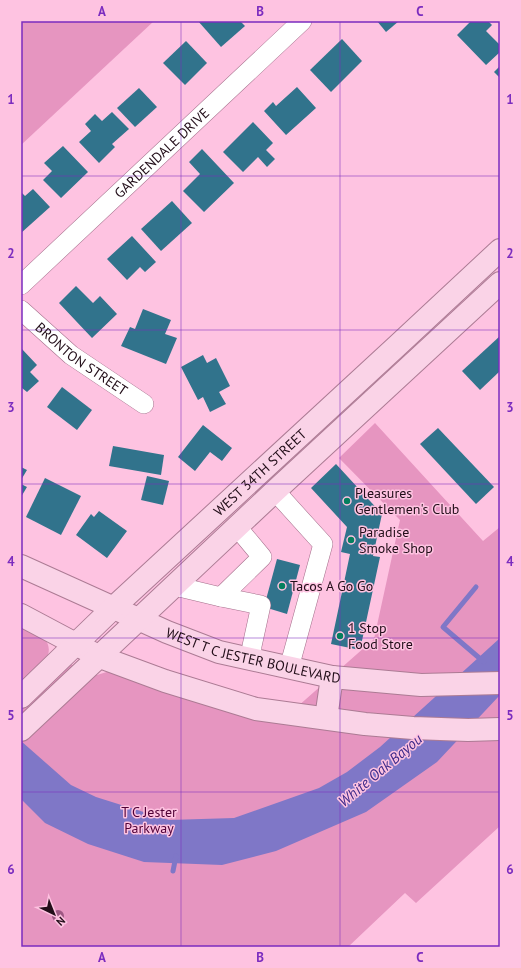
<svg xmlns="http://www.w3.org/2000/svg" width="521" height="968" font-family="'PT Sans',sans-serif">
<style>
.green{fill:#e695c0}
.water{fill:#7f77c7}
.lines{fill:none;stroke-linecap:round;stroke-linejoin:round}
.stream{stroke:#7f77c7;stroke-width:5}
.building{fill:#31738c}
.minor-casing{stroke:#a5708c;stroke-width:20}
.major-casing{stroke:#ac7b94;stroke-width:24}
.minor{stroke:#fff;stroke-width:19}
.major{stroke:#fad3e7;stroke-width:22}
.tree{fill:#9e5883}
.grid{fill:none;stroke:#7b2cbf;stroke-width:1;stroke-opacity:0.55}
.poi-dot{fill:#057f5e;stroke:#fec3e1;stroke-width:1.5}
.labels{text-anchor:middle;dominant-baseline:central;stroke-width:3;stroke-linejoin:round;paint-order:stroke}
.street-label{font-size:14px;fill:#220e19;stroke:#fec3e1}
.poi-label{font-size:14px;fill:#220e19;stroke:#fec3e1;text-anchor:start}
.park-label{font-size:14px;fill:#500136;stroke:#fec3e1}
.water-label{font-size:15px;font-style:italic;fill:#3f2b8a;stroke:#fec3e1}
.neatline{fill:none;stroke:#7b2cbf;stroke-width:1.5}
.grid-label{font-size:13px;text-anchor:middle;font-weight:bold;fill:#7b2cbf}
</style>
<rect width="100%" height="100%" fill="#fec3e1"/>
<g class="green">
<path d="M21,21H154L21,145Z"/>
<path d="M375,423L483,541L500,527V826L416,903L405,893L348,947H21V626C34,633 53,637 48,655L97,675L110,671L280,722L374,639L400,520L339,458Z"/>
</g>
<path class="water" d="M500,638V695L437,762L366,812L276,851L222,865L144,862L88,844L45,823L21,799V741L71,785L96,797L169,820L234,818L319,788L347,772L380,747Z"/>
<g class="lines">
<g class="stream">
<path d="M476,587L443,627L484,662"/>
<path d="M173,871L176,856"/>
</g>
</g>
<g class="building">
<path d="M198,21H240L245,26L221,47Z"/>
<path d="M377,21H399L386,32Z"/>
<path d="M471,21H488L492,25L486,31L500,45V52L486,65L457,35Z"/>
<path d="M342,39L362,61L331,92L310,70Z"/>
<path d="M186,41L207,63L185,85L163,63Z"/>
<path d="M500,66V78L494,72Z"/>
<path d="M297,87L316,108L286,135L264,111L273,102L276,106Z"/>
<path d="M139,88L157,107L135,127L117,108Z"/>
<path d="M112,112L129,129L112,144L115,147L99,163L79,142L91,131L85,124L95,114L102,121Z"/>
<path d="M253,122L273,143L266,150L275,159L267,167L258,157L243,172L223,152Z"/>
<path d="M63,146L88,172L61,198L43,180L52,171L44,163Z"/>
<path d="M202,149L234,183L204,212L183,191L200,174L189,162Z"/>
<path d="M33,189L50,207L21,233V192L25,196Z"/>
<path d="M172,201L192,223L161,251L141,229Z"/>
<path d="M132,236L156,262L145,272L140,267L127,280L107,259Z"/>
<path d="M76,286L93,303L100,296L117,314L92,338L59,303Z"/>
<path d="M143,309L171,320L165,334L177,338L166,364L121,346L130,327L135,329Z"/>
<path d="M500,336V371L480,390L462,371Z"/>
<path d="M21,348L37,365L30,372L39,381L27,392L22,388L21,389Z"/>
<path d="M203,355L207,363L216,358L230,386L219,392L226,404L210,412L203,397L198,400L181,367Z"/>
<path d="M62,387L92,410L77,430L47,407Z"/>
<path d="M203,425L232,448L222,461L210,452L195,471L178,457Z"/>
<path d="M438,428L494,487L476,504L420,444Z"/>
<path d="M113,446L164,455L161,475L109,466Z"/>
<path d="M336,464L382,514L373,556L380,557L360,650L331,644L350,554L341,552L347,527L311,488Z"/>
<path d="M21,467L27,470L21,480Z"/>
<path d="M147,476L169,481L163,505L141,500Z"/>
<path d="M45,478L81,496L61,535L26,517Z"/>
<path d="M21,484L27,487L21,497Z"/>
<path d="M99,511L127,531L107,558L76,535L91,514L94,517Z"/>
<path d="M277,559L300,565L287,614L264,607Z"/>
</g>
<g class="lines">
<g class="minor-casing">
<g id="minor">
<path id="s1" d="M21,285L302,21"/>
<path id="s2" d="M21,310L71,355L144,404"/>
<path d="M275,491L323,544L292,657L291,668"/>
<path d="M175,586L221,597L262,557L237,527"/>
<path d="M221,597L261,605L252,646L251,660"/>
</g>
</g>
<g class="major-casing">
<g id="major">
<path id="s3" d="M21,566L167,632L219,652L332,677L421,685L500,683"/>
<path d="M21,615L100,657L165,681L256,709L365,724L413,728L468,730L500,729"/>
<path id="s4" d="M21,697L113,608L398,345L500,250"/>
<path d="M326,718L332,677"/>
<path d="M21,730L275,491L500,283"/>
</g>
</g>
<use href="#minor" class="minor"/>
<use href="#major" class="major"/>
</g>
<circle class="tree" cx="58" cy="916" r="6"/>
<path class="grid" d="M181,21V947M340,21V947M21,176H500M21,330H500M21,484H500M21,638H500M21,792H500"/>
<g class="poi-dot">
<circle cx="347" cy="501" r="4"/>
<circle cx="351" cy="540" r="4"/>
<circle cx="282" cy="586" r="4"/>
<circle cx="340" cy="636" r="4"/>
</g>
<g class="labels">
<g class="street-label">
<text stroke="none"><textPath href="#s1" startOffset="193">GARDENDALE DRIVE</textPath></text>
<text stroke="none"><textPath href="#s2" startOffset="78">BRONTON STREET</textPath></text>
<text stroke="none"><textPath href="#s4" startOffset="328">WEST 34TH STREET</textPath></text>
<text stroke="none"><textPath href="#s3" startOffset="250">WEST T C JESTER BOULEVARD</textPath></text>
</g>
<g class="poi-label">
<text x="355" y="493">Pleasures<tspan x="355" dy="16">Gentlemen's Club</tspan></text>
<text x="359" y="532">Paradise<tspan x="359" dy="16">Smoke Shop</tspan></text>
<text x="290" y="586">Tacos A Go Go</text>
<text x="348" y="628">1 Stop<tspan x="348" dy="16">Food Store</tspan></text>
</g>
<g class="park-label">
<text x="149" y="812">T C Jester<tspan x="149" dy="16">Parkway</tspan></text>
</g>
<g class="water-label">
<text transform="translate(380 770) rotate(-40)">White Oak Bayou</text>
</g>
</g>
<rect width="521" height="968" fill="none" stroke="#fec3e1" stroke-width="44"/>
<g transform="translate(54 914) rotate(137)" stroke="#fec3e1" stroke-width="3" paint-order="stroke">
<path d="M0-3L7 15L0 10L-7 15Z" fill="#220e19"/>
<text y="-6" font-size="11" font-weight="bold" text-anchor="middle" fill="#220e19">N</text>
</g>
<rect x="22" y="22" width="477" height="924" class="neatline"/>
<g class="grid-label">
<text x="102" y="16">A</text>
<text x="260" y="16">B</text>
<text x="420" y="16">C</text>
<text x="11" y="104">1</text>
<text x="510" y="104">1</text>
<text x="11" y="258">2</text>
<text x="510" y="258">2</text>
<text x="11" y="412">3</text>
<text x="510" y="412">3</text>
<text x="11" y="566">4</text>
<text x="510" y="566">4</text>
<text x="11" y="720">5</text>
<text x="510" y="720">5</text>
<text x="11" y="874">6</text>
<text x="510" y="874">6</text>
<text x="102" y="962">A</text>
<text x="260" y="962">B</text>
<text x="420" y="962">C</text>
</g>
</svg>
